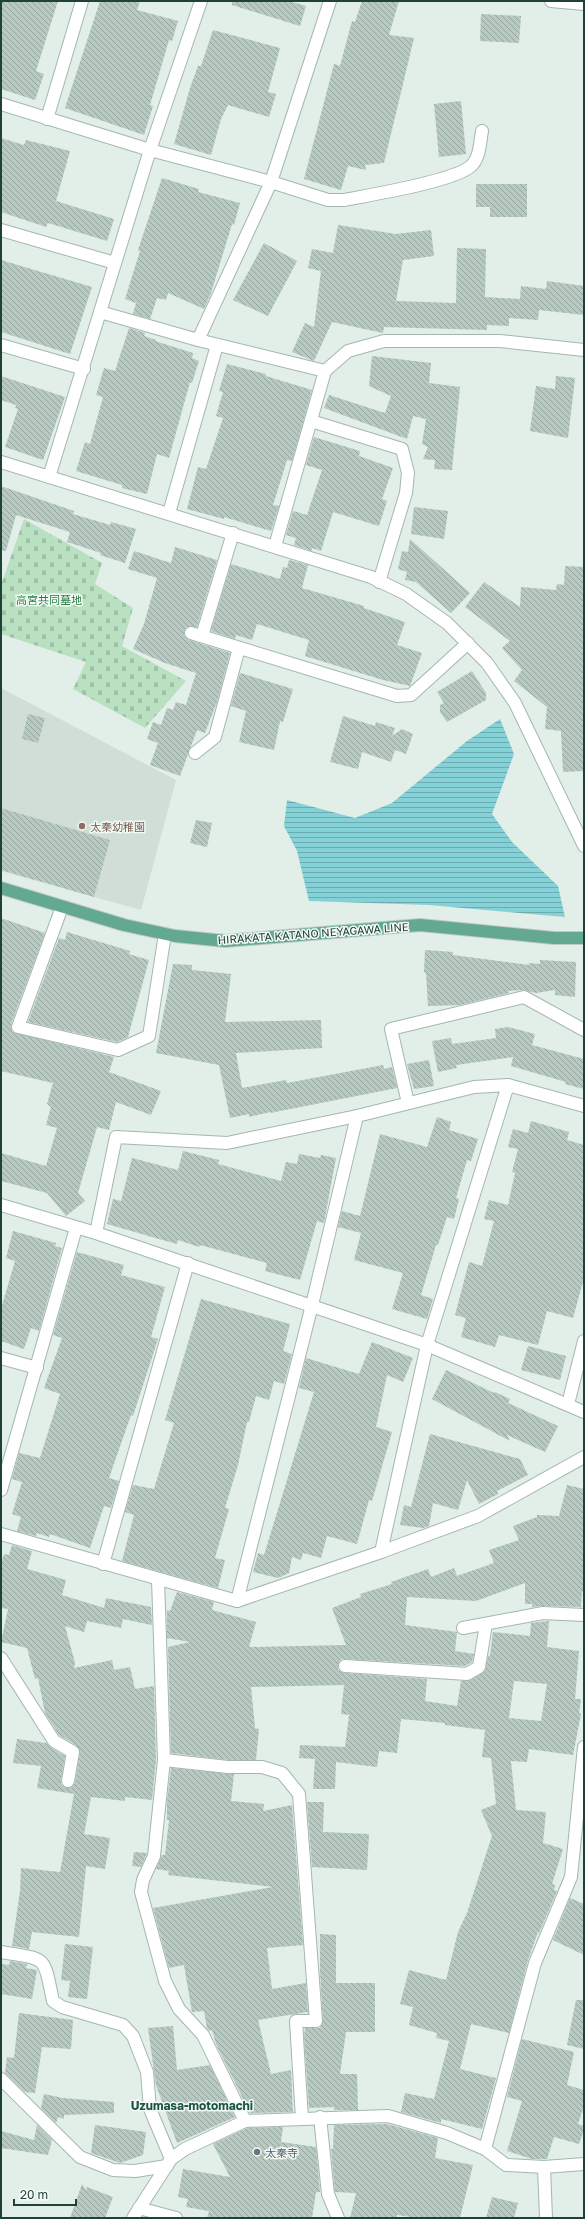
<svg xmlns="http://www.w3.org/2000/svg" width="585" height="2219" font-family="'Golos Text','Noto Sans JP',sans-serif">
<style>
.built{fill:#d0ded7}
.cemetery{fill:url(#cemetery-stones)}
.water{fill:url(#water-rules)}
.building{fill:url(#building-back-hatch);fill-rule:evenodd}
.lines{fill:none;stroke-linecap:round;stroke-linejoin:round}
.minor-casing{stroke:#a4b7af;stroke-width:14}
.major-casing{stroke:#c1cac7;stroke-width:14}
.minor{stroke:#fff;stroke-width:12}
.major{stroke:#63a891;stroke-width:12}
.education-dot{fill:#8d6e63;stroke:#f3faf6;stroke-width:1.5}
.worship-dot{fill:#6b7280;stroke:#f3faf6;stroke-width:1.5}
.labels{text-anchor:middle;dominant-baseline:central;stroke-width:3;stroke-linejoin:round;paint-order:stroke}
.park-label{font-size:11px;fill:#267c41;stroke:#f3faf6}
.education-label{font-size:11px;fill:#785e54;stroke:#f3faf6;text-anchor:start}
.street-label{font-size:11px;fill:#204136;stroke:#f3faf6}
.worship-label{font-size:11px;fill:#5b616d;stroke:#f3faf6;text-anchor:start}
.neighbourhood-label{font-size:12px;font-weight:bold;fill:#1a5542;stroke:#f3faf6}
</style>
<defs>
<pattern id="cemetery-stones" width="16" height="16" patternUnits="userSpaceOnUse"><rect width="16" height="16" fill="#b9e1c1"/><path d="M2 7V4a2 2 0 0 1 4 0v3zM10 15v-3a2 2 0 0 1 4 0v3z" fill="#9fc2a6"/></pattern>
<pattern id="water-rules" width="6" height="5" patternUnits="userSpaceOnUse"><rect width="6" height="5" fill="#85d1d8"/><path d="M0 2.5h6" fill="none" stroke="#6cabb0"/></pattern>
<pattern id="building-back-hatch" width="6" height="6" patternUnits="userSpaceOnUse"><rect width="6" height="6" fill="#b7c9c1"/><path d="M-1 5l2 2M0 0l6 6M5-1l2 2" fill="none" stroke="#94a59e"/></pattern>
</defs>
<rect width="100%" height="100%" fill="#e2eee8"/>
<path class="built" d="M1,688L176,780L141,910L1,871Z"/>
<path class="cemetery" d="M24,519L102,563L95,584L133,608L122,646L186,681L145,728L73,689L86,662L1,634V585Z"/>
<path class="water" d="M500,719L514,754L492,814L512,842L558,886L565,917L429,905L309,901L297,851L284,826L287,800L355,818L392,803L467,741Z"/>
<g class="building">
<path d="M1,1H58L36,71L44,74L35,100L1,89Z"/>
<path d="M100,1H140L137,10L178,21L172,41L169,40L150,105L153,106L144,135L65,108Z"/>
<path d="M232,1H289L306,6L300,26L232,5Z"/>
<path d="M362,1H399L389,35L414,38L384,163L365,165L366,170L348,166L341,190L304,179L334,64L340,66L352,21L355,22Z"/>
<path d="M481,14L521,16L519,43L480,41Z"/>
<path d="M213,30L280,48L268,92L276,94L269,117L228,105L221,119L211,155L174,144L190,88L198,66H201Z"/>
<path d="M461,101L466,154L439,157L434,104Z"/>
<path d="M1,138L24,145L26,140L70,151L56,201L114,219L107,241L48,223L46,227L1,212Z"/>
<path d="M162,178L199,189L198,192L240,203L234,225L232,224L211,293L204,309L168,293L166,300L157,298L150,319L133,314L136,303L125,299L140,251L138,250Z"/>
<path d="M476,184H527V217H490V207H476Z"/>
<path d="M338,225L396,234L431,230L434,256L403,260L396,301L456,303L457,248L486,249L485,297L520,299L521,286L546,289L547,281L584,286V315L539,310L538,320L509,318V326L487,325V330L384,327L383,333L332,322L314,361L309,359L292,352L305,323L314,327L321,271L308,268L312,249L333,253Z"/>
<path d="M264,243L297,261L268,316L233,300Z"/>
<path d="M1,260L92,287L70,354L1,332Z"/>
<path d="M129,328L145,333L144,336L156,340L155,341L193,353L192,358L199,361L192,383L190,382L169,458L157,454L147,494L122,488V485L76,471L85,442L90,444L103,397L96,395L104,368L115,371Z"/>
<path d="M372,356L431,363L429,383L460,387L452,470L434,469L435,460L423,459L428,447L422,444L426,419L413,416L407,439L324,408L329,395L385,413L391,396L369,386Z"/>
<path d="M227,364L266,374V376L312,390L292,461L287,460L273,505L279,506L271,531L224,517V519L187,509L198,467L206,469L223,418L216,416L223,392L219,391Z"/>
<path d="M1,376L65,397L43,460L5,447L18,409L15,408L16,405L1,400Z"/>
<path d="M556,376L575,378L568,438L530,431L536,386L555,389Z"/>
<path d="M314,437L360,451L359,456L393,468L382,499L387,501L379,526L333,512L321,551L312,548V551L294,545L296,538L286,535L293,511L307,515L322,470L306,465Z"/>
<path d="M1,486L74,511L73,514L110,525L111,522L136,529L125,563L100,555L101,553L67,542L70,532L16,515L6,551L1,550Z"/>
<path d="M414,507L448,511L444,539L411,534Z"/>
<path d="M410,539L470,593L451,613L416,582L405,580L407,572L398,569L402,551L408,552Z"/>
<path d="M175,547L217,560L197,627H186L184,635L189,640L230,653L217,702L205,733L197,730L180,776L150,765L158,743L147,739L153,722L161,725L167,708L173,710L176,702L186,705L196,673L165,663L133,649L144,624L157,578L128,569L134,551L171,563Z"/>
<path d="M289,560L308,565L302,588L364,606V608L405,622L397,645L422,653L410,686L383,680L305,656L309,640L257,624L252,640L236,635L235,639L211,631L231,564L280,579L283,567L287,568Z"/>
<path d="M565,566L584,567V771L563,772L561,731L545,729L547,707L514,681L522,670L502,648L510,641L465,607L484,582L520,607L521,587L556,590L557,584L564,585Z"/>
<path d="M472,671L486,693V700L447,722L440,712V705L444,703L437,692Z"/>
<path d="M240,673L293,689L283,722L280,721L274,750L239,742L246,711L231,706Z"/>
<path d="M28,714L45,718L38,743L22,739Z"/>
<path d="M343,716L375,726L376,722L395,728L392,736L402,729L413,734L406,754L395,750L391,762L362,752L358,769L330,762Z"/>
<path d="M1,808L110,840L94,897L1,870Z"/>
<path d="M196,820L212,823L207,847L190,843Z"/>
<path d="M1,918L45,933L11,1024L12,1032L114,1057L109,1072L161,1091L151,1115L116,1102L109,1130L97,1127L78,1193L85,1201L66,1216L47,1193L1,1181V1153L46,1166L57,1128L46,1125L51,1107L47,1104L53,1083L1,1071Z"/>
<path d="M67,932L130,951L129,954L149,960L128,1037L117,1042L28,1022L59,938L65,940Z"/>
<path d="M425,950L453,952V955L529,965V963L540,964V960L576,962L575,997L555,995V990L536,993L522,990L508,991L509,993L460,1005L428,1006L426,973L424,972Z"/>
<path d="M173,964L192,965V970L231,974L225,1022L321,1020L322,1048L236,1053L242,1088L286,1080L287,1083L383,1065L384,1069L392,1067L397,1088L270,1113V1112L249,1117V1114L230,1118L219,1065L156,1053Z"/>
<path d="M508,1027L535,1034L532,1045L584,1059V1089L565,1084L566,1082L511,1066L513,1057L456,1065L457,1068L438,1072L432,1041L451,1038L452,1044L496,1038L495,1029Z"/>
<path d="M429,1060L434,1086L414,1089L407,1064Z"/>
<path d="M437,1117L451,1122L449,1130L478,1139L471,1161L467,1160L456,1198L459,1199L454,1219L447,1217L438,1245H436L421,1295L433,1299L427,1319L392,1309L403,1273L354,1260L361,1233L338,1227L342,1211L360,1216L380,1134L427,1147Z"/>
<path d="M531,1121L569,1132L567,1140L584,1145V1278L573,1318L547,1311L538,1345L499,1335L495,1347L461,1337L466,1318L455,1315L469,1262L482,1266L494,1221L484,1219L489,1200L508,1205L515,1173L512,1172L518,1149L508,1147L513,1129L528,1133Z"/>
<path d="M183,1151L219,1160L218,1164L281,1181L286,1162L297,1164L299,1154L320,1158L321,1155L336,1158L324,1223L317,1221L300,1280L265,1271L267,1263L200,1245L199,1247L178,1240L177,1244L159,1239L107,1224L113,1199L121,1201L132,1158L178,1170Z"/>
<path d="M13,1231L56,1243L55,1246L62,1248L39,1331L31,1328L24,1349L1,1341V1309L15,1261L6,1258Z"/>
<path d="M77,1252L124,1265L121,1275L165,1287L151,1337L158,1339L133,1416L131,1415L109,1478L119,1481L111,1508L104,1506L90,1548L50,1534L49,1537L37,1533L36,1536L17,1531L21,1517L12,1514L22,1482L12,1479L19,1453L40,1458L60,1394L44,1388L62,1338L53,1335Z"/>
<path d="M201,1299L290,1324L283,1351L292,1354L284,1384L274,1381L269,1400L256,1396L249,1422H247L238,1465L225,1508L229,1509L215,1558L225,1560L218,1588L122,1561L134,1515L125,1512L133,1485L154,1489L174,1423L165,1420Z"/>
<path d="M372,1342L413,1358L403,1382L387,1375L376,1427L392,1432L372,1501L369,1500L357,1544L327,1536L321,1558L303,1553L301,1560L292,1557L289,1573L278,1578L253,1572L258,1553L264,1555L314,1392L299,1388L306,1358L359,1374Z"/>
<path d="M528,1346L566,1356L560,1380L521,1370Z"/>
<path d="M446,1370L494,1393L495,1392L510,1399L508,1403L558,1426L545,1452L507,1435L510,1441L432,1399Z"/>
<path d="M430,1434L520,1459L528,1475L497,1491L498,1494L479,1504L467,1480L458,1510L433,1503L429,1526L423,1528L400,1525L404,1505L411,1507Z"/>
<path d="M567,1485L584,1489V1592L582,1591L581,1607L543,1606L532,1607V1604H525V1583L476,1601L407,1597L405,1625L457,1632L455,1651L474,1654L472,1662L465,1666L345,1659H341L338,1665V1670L345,1673L427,1679L425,1701L457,1706L461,1681L471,1680L485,1671L488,1656H490L493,1632L530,1636L531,1623L549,1621L547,1647L579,1651L575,1699H581L579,1713L581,1714L573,1755L529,1749L527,1762L511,1761L516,1810L546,1812L543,1843L563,1849L552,1884L555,1885L554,1890L557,1891L539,1933L538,1932L528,1960L509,2033L471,2024L460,2069L496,2078L482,2129L441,2119V2123L401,2112L405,2093L434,2099L449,2041L436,2038L437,2033L409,2025L413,2007L400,2004L409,1970L446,1980L458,1932L467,1913L488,1848L492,1836L481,1810L496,1804L491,1758L482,1757L485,1730L445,1725V1723L401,1719L397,1753L379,1751L377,1767L336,1762L335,1789H313L315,1759L299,1758L300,1745L345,1747L349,1715L341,1714L344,1685L251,1687L255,1728L259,1729L256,1760H228L171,1753L168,1647L190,1642L167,1638V1610L170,1611L177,1592L214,1602L212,1610L256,1622L249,1647L346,1645L332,1608L361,1597L360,1594L392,1584L391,1582L428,1569L431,1577L454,1568L457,1576L494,1563L489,1550L519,1540L513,1526L537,1517V1515L559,1516ZM514,1681L547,1684L541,1721L509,1718Z"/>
<path d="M12,1545L32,1551L27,1569L66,1580L62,1595L104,1608L106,1598L151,1607L152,1625L123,1619L121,1628L87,1621L84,1632L65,1626L75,1663L74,1668L112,1660L114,1670L130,1667L135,1689L154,1686L156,1760L152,1800L125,1797V1801L91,1797L84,1834L110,1838L105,1869L86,1866L79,1937L32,1932L29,1949L12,1946L20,1891L21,1868L60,1872L74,1794L37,1788L41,1766L13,1763L17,1739L46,1743L50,1747L65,1756L61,1780V1784L66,1788H71L75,1783L80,1753L77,1746L59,1735L45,1713L38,1678L35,1679L27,1648L1,1642L8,1609L1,1608V1564L4,1554L9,1555Z"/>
<path d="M171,1768L234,1774L231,1801L264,1804L263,1811L292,1805L303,1945L267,1948L272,1989L306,1983L308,2014L307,2012L258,2020L271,2074L291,2070L293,2112L250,2113L216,2044L212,2030L209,2031L207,2028L204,2011L192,2012L184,1965L169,1968L153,1908L273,1887L168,1875L169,1871L156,1869L162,1855H165L169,1820H167V1802Z"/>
<path d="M307,1802H324L323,1832L369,1834L367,1870L312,1867Z"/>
<path d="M134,1852L147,1853L141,1867L132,1866Z"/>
<path d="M570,1898L584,1904V1955L553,1940Z"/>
<path d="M320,1934L336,1935V1983H375V2032H346L340,2074H357L358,2110H334V2107L309,2108L304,2036L305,2028H320L323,2021L320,1972Z"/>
<path d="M65,1944L93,1947L87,1999L68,1997L70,1981L61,1980Z"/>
<path d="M10,1961L27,1964L26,1968L37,1970L32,1999L1,1994V1964L9,1965Z"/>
<path d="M576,2000H584V2049L567,2045Z"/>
<path d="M19,2013L73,2020L71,2049L42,2047L35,2093L25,2092L5,2073L7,2057L14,2058Z"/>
<path d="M173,2026L177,2070L210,2065L235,2117L177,2143L156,2085L148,2028Z"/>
<path d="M522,2039L574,2052L567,2085L584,2090V2106L578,2124L584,2126V2130L579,2144L554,2137L547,2159H532L507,2151L522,2101L507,2097Z"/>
<path d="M44,2094L63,2098L114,2102V2113L64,2115V2119L58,2117L56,2123L41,2108Z"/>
<path d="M387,2124L438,2138L435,2158L473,2165L460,2218H419L397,2215V2218H350L356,2193L335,2192L331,2149H333L334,2125Z"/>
<path d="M37,2125L52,2140L48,2155L1,2148V2131L34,2140Z"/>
<path d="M95,2125L146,2132L143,2155L120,2163L91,2153Z"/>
<path d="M283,2127L281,2142L316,2147L320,2192H316L312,2218H207L209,2211L186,2207L188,2199L178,2197L183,2169L230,2177L213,2144L247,2128Z"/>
<path d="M82,2184L86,2190L87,2187L113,2197L105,2218H70Z"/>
<path d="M492,2197L518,2203L514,2218H486Z"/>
</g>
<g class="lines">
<g class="minor-casing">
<g id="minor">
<path d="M330,1L271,182L328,200H344C370,195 455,181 471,166C480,158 480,142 482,131"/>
<path d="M551,1L584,4"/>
<path d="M1,104L150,150L271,182L198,340L100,312L49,477"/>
<path d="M47,119L82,1"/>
<path d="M1,230L115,263"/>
<path d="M100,312L150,150L201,1"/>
<path d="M198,340L325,371L348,351L384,341H500L584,350"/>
<path d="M1,345L84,369"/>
<path d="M311,421L402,449L408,473L406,493L379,582"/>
<path d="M1,462L371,577L406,594L447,623L487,663L515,703L584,846"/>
<path d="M169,513L217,345"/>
<path d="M275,546L325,371"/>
<path d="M191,633L397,696L411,695L468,643"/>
<path d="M202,636L233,533"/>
<path d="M195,753L215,737L239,648"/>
<path d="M62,907L18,1027L118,1050L149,1036L165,934"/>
<path d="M408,1103L391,1029L524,997L584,1030"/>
<path d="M1,1205L96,1233L427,1345L584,1412"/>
<path d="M96,1233L116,1137L227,1143L357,1116L474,1087L508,1085L584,1106"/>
<path d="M1,1358L37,1368"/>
<path d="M568,1404L584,1341"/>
<path d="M1,1490L76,1228"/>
<path d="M1,1534L237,1601L381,1552L478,1516L584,1457"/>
<path d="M381,1552L427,1345L508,1085"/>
<path d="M103,1564L188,1263"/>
<path d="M158,1579L164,1760L154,1856L143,1880L141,1892L165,1981L179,2009L203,2035L245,2121"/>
<path d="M237,1601L312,1305L357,1116"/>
<path d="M463,1628L543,1613L584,1615"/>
<path d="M1,1658L54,1741L73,1752L68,1781"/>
<path d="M345,1666L467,1674L479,1667L486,1624"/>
<path d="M164,1760L228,1767H262L282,1773L299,1794L316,2021H296L302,2119"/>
<path d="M1,1952C48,1960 43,1954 53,2001L62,2007L123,2025L133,2036L147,2072L150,2109L171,2159"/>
<path d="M1,2079L80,2157L113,2170L135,2171L167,2166"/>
<path d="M320,2117L328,2194L338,2218"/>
<path d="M485,2149L535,1963L571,1877L584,1747"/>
<path d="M544,2167L546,2218"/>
<path d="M139,2208L176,2218"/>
<path d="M133,2218L171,2159L185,2149L245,2121L388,2116L447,2133L485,2149L506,2165L544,2167L584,2164"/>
</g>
</g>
<g class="major-casing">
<path id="major" d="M1,888L124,925L175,936L225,941L420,925L554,938H584"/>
</g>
<use href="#minor" class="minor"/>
<use href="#major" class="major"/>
</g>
<circle class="education-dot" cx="82" cy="826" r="4"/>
<circle class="worship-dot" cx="257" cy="2152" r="4"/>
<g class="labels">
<g class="park-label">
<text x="49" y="599">高宮共同墓地</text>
</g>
<g class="education-label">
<text x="90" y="826">太秦幼稚園</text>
</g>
<g class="street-label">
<text transform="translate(313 933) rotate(-4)">HIRAKATA KATANO NEYAGAWA LINE</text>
</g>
<g class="worship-label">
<text x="265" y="2152">太秦寺</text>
</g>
<g class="neighbourhood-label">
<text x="192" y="2105">Uzumasa-motomachi</text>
</g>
</g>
<rect width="585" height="2219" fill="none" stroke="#204136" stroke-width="4"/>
<path d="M14 2199v6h62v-6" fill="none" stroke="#204136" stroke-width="2"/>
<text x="20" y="2199" font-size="12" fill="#204136" stroke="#f3faf6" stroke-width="3" paint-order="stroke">20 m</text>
</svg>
